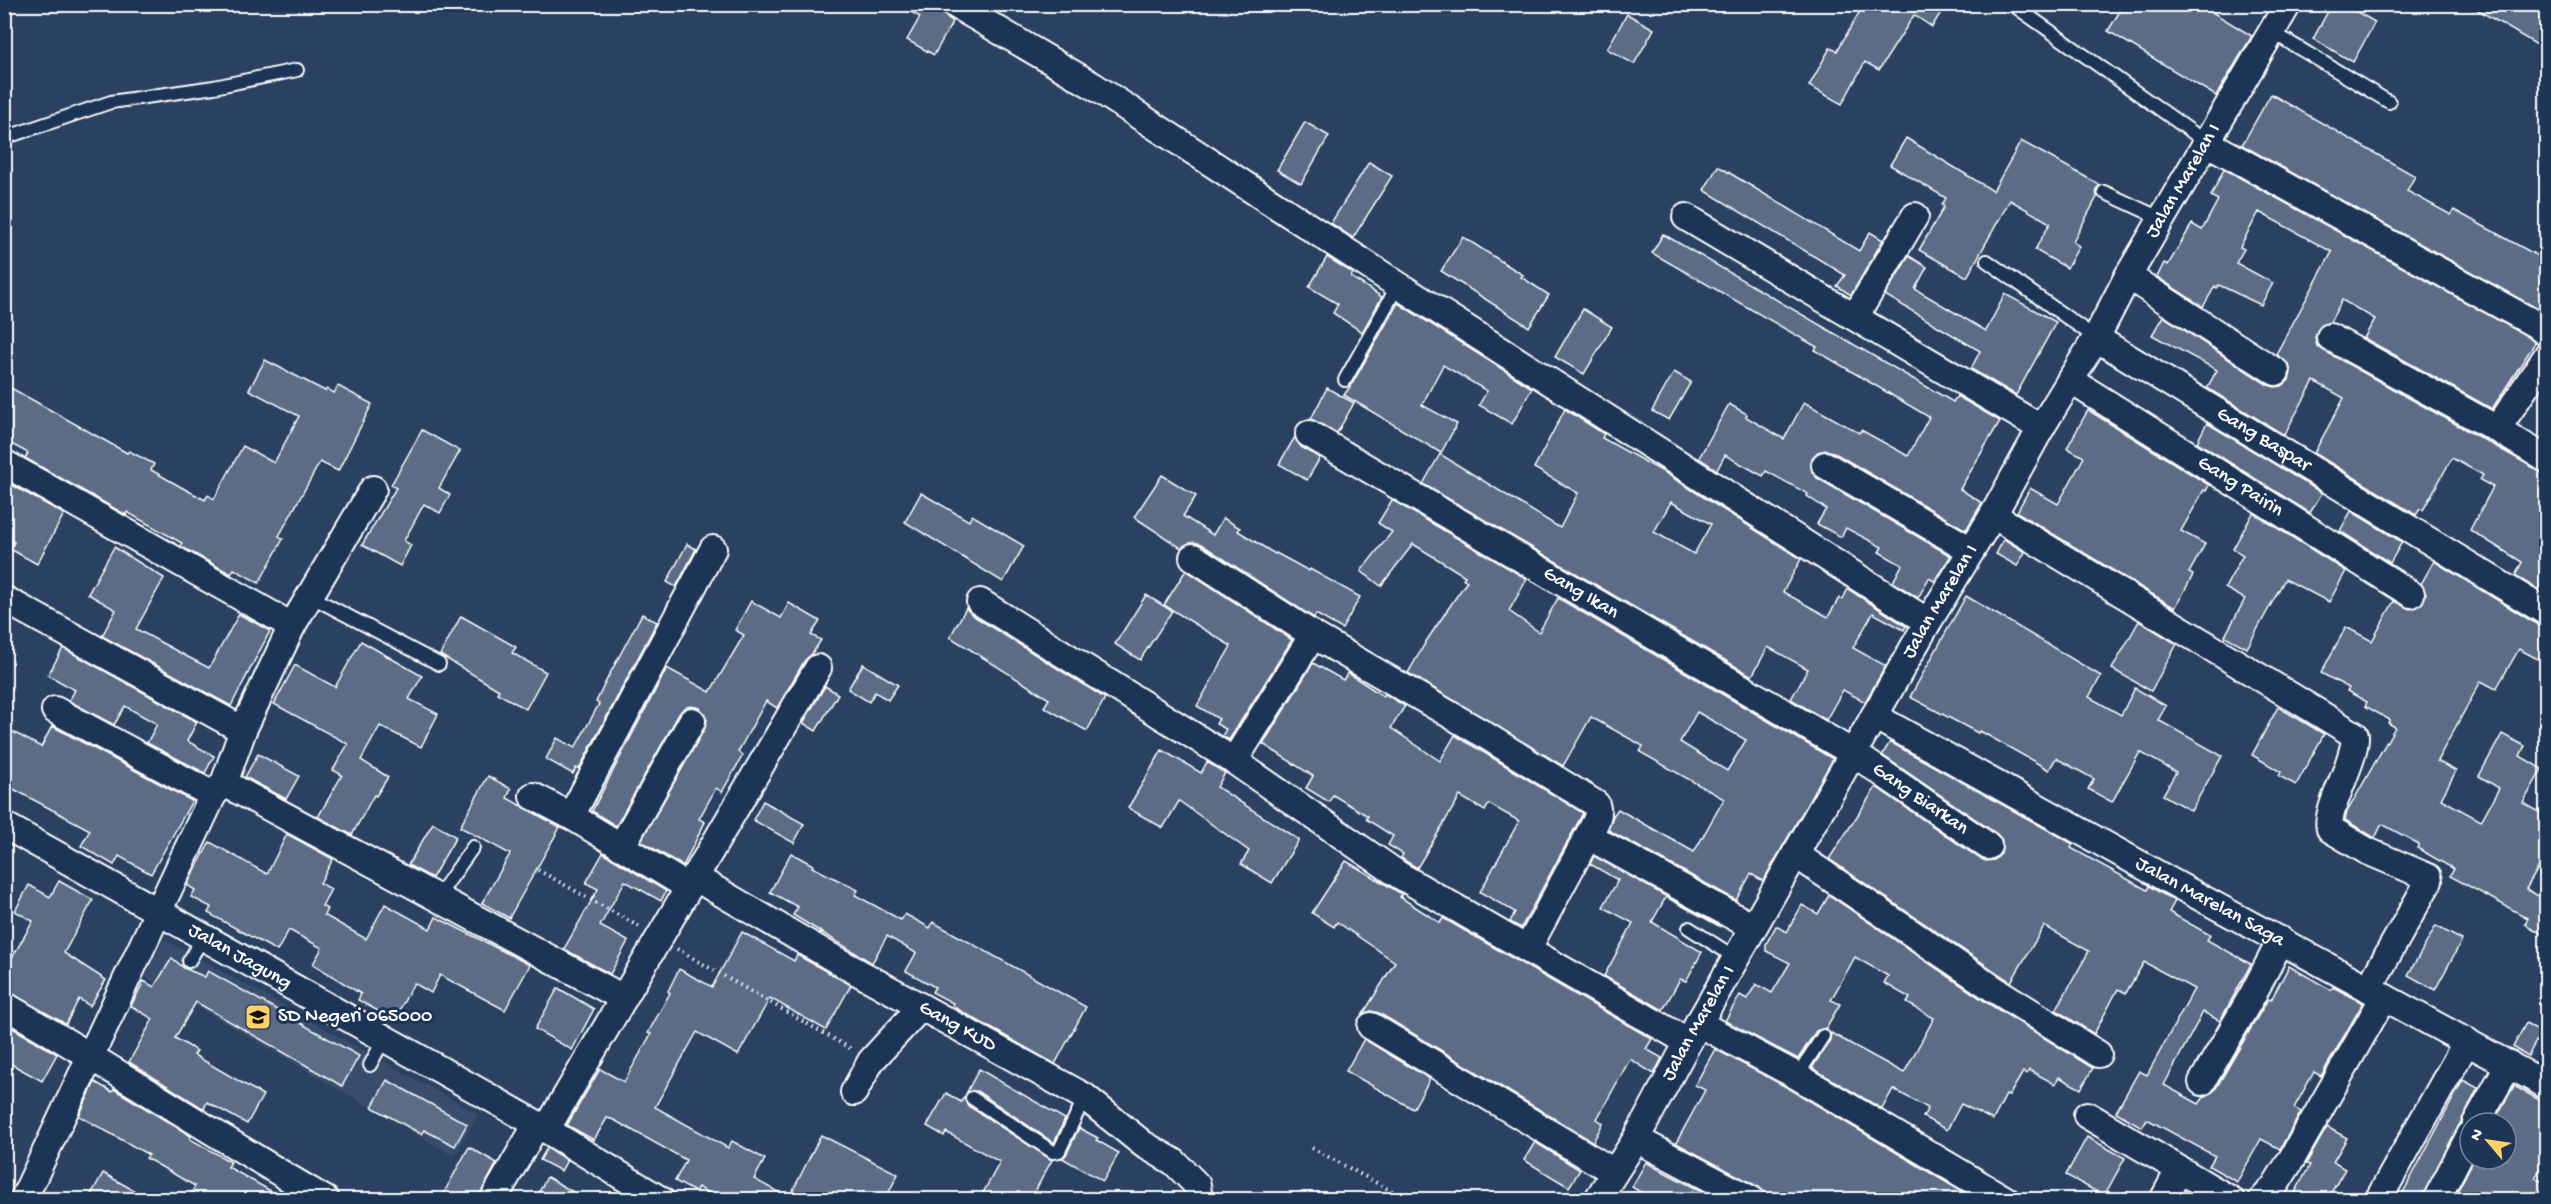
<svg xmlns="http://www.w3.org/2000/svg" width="2551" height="1204" font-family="'Gochi Hand',sans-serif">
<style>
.built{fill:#394e6c}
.building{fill:#5b6c86;stroke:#fff;stroke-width:1.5;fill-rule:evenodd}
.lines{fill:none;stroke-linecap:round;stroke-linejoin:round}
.lane-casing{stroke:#fff;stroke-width:16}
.street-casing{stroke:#fff;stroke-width:30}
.path{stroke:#fff;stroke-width:4;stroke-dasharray:1.5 4.5;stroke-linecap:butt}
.lane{stroke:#1d3557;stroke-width:12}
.street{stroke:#1d3557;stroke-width:26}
.labels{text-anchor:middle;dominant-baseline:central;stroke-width:6;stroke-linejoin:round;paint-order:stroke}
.street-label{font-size:20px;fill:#fff;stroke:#1d3557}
.poi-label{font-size:20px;fill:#fff;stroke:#1d3557;text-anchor:start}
</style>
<rect width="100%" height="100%" fill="#2a4161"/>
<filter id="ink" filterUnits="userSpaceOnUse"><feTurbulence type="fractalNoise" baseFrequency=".0167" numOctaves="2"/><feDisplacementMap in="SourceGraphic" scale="12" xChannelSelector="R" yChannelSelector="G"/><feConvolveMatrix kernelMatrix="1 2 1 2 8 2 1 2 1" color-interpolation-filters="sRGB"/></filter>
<g filter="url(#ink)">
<path class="built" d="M164,939L478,1114L454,1156L144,976Z"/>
<g class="building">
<path d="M897,4H937L946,17L953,21L934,55L907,40L920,17Z"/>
<path d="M1864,4H1946L1932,27L1914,15L1879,70L1865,62L1842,104L1809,86L1830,48L1837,51Z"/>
<path d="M2124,4H2199L2252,36L2216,96L2108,31Z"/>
<path d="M2332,4H2343L2375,22L2353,62L2313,39Z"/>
<path d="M2468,4H2536L2547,11V51Z"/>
<path d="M1627,14L1654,29L1634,64L1607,49Z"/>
<path d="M2271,94L2415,176L2407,191L2451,215L2454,210L2547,261V314L2242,145Z"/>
<path d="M1305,122L1329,136L1301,184L1277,170Z"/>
<path d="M1906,138L1993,191L2021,141L2100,185L2096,189L2097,197L2073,242L2079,246L2067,268L2035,250L2050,223L2010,200L1967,277L1919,250L1944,207L1942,205L1946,198L1890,165Z"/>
<path d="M1369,162L1392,176L1353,238L1331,223Z"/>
<path d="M1718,166L1859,251L1870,232L1883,240L1851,295L1837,286L1845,275L1704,190Z"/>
<path d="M2224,169L2527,336L2535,343L2492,409L2364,338L2375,319L2342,300L2330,322L2322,325L2315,337L2317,346L2323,350L2547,475V578L2539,590L2515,576L2522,562L2470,530L2493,487L2480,480L2483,475L2452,458L2423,510L2420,509L2416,515L2314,453L2344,398L2314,381L2284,435L2207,388L2217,370L2152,335L2163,316L2268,385L2275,387L2282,386L2289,380L2291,372L2289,365L2276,354L2332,252L2259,212L2240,247L2244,249L2236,263L2273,283L2261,305L2219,285L2217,288L2215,286L2203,307L2157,277L2164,263L2168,265L2192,224L2202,230L2218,200L2211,196Z"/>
<path d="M1663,234L1953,402L1957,396L2000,421L1960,489L1982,503L1966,530L1833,452L1826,450L1818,452L1812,458V472L1817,478L1951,556L1934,581L1929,578L1918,598L1893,582L1902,565L1879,552L1882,547L1846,528L1841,537L1817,524L1826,509L1807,496L1808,494L1766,471L1763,476L1725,455L1717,470L1699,458L1729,404L1747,414L1746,417L1784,439L1804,402L1859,433L1861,430L1908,456L1929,417L1815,350L1817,347L1652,253Z"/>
<path d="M1463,237L1523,275L1521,277L1549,295L1529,327L1441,271Z"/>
<path d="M1909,256L1927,267L1915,289L1986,331L2005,294L2056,322L2016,395L1971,369L1980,351L1885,295Z"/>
<path d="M1327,257L1353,273L1351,277L1382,297L1362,332L1333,313L1338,304L1309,287Z"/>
<path d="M1398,303L1532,388L1512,424L1479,405L1487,391L1443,365L1422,405L1457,424L1441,453L1344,395L1352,384Z"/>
<path d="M1583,309L1612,327L1584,374L1555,357Z"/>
<path d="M265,360L325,391L327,389L334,393L338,386L372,404L338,471L320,462L279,536L283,539L259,583L234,569L231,574L180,546L182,543L127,512L126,515L25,458L28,453L4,440V384L127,453L129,451L154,464L151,470L181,487L205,500L208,495L214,499L243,446L274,463L299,416L249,390Z"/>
<path d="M1674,372L1691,382L1669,420L1652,411Z"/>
<path d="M1327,388L1354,403L1337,433L1311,419Z"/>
<path d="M1565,409L1604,434L1602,438L1667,474L1801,559L1783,592L1828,617L1839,598L1842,600L1848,589L1906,626L1904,630L1873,613L1853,648L1886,666L1865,702L1843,690L1826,720L1791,699L1808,669L1768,647L1752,676L1423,484L1440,454L1560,528L1578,493L1534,468ZM1671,502L1711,524L1694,554L1654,532Z"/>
<path d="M2088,410L2209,485L2206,491L2204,490L2181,531L2205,544L2189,573L2193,575L2175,608L2017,512L2030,488L2058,504L2084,457L2067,448Z"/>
<path d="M2207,423L2322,493L2310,513L2197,442Z"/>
<path d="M422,430L460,451L439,488L450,495L440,513L424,504L404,541L411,545L400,566L362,545L396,488L391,485Z"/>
<path d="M1295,437L1301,447L1320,458L1307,480L1279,464Z"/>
<path d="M1162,475L1196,496L1183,516L1213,535L1223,518L1240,528L1238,531L1275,554L1276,553L1309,571L1310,569L1360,597L1342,629L1316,614L1314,618L1201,544L1193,542L1181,548L1134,517Z"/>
<path d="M10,484L64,514L37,564L10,549L14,542L4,537V494Z"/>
<path d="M921,493L969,521L972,515L1024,546L1003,582L905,522Z"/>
<path d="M1392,500L1527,579L1509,611L1539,632L1558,598L1833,759L1763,881L1751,874L1736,900L1608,830L1613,816L1618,809L1694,852L1724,799L1640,752L1643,746L1591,717L1563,766L1408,673L1427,640L1467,581L1463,579L1465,576L1413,544L1381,586L1361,571L1392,532L1378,523ZM1697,712L1746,740L1727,771L1680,742Z"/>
<path d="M2351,511L2402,542L2390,563L2340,531Z"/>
<path d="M2253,513L2346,571L2329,602L2285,579L2247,648L2225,636L2245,599L2225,588L2243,555L2233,549Z"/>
<path d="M2004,539L2025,552L2017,566L1996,554Z"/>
<path d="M687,544L696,549L676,587L667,582Z"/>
<path d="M114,547L164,578L136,629L184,655L209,668L239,614L270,631L231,706L102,636L116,610L88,594Z"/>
<path d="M2434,561L2538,625L2547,627V664L2519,649L2496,689L2481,681L2437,761L2456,771L2441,799L2481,821L2499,788L2479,776L2502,734L2525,746L2520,756L2542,769L2523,803L2547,816V853L2526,889L2540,897L2547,885V937L2525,924L2528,918L2450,876L2454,869L2417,848L2419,844L2382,824L2375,838L2345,820L2347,812L2395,727L2388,723L2390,720L2365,706L2367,702L2347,691L2349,688L2321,673L2346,627L2372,641L2394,601L2410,609L2417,607L2423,602L2426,594L2421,584Z"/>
<path d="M1186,570L1292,640L1229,740L1222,736L1226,729L1216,724L1219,719L1197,706L1231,646L1164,605Z"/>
<path d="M1146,595L1172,611L1140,660L1115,644Z"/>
<path d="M1966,596L2101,676L2089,697L2121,715L2135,688L2166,706L2158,720L2222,756L2191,811L2163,795L2176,772L2140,752L2112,802L2088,789L2094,779L2056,758L2049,770L1980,731L1978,733L1910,697Z"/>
<path d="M751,601L781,618L789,603L820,621L811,635L821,640L812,654L805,660L777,708L766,701L738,752L743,755L722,792L716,788L699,819L705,822L683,866L641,841L705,728L707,720L700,708L691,706L684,708L679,714L616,826L592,811L667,668L710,692L744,635L735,630Z"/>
<path d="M966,608L972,615L1105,698L1087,731L1044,707L1049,699L950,637Z"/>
<path d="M642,614L657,622L579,769L576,768L573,774L546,759L557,738L575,748L599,704L596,702L607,679Z"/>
<path d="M461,616L516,647L512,653L546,672L526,709L497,693L499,690L440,655Z"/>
<path d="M2139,621L2177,644L2151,691L2112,669Z"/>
<path d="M361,641L422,676L409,699L438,714L421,747L380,726L361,760L388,777L376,796L374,795L352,835L318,817L342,775L333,770L348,744L274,704L295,665L335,687Z"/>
<path d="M63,648L197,722L187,741L214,756L205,773L147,743L157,724L125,706L114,725L69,701L75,690L48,675Z"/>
<path d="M1313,663L1343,680L1348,673L1383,696L1385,694L1405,706L1391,728L1440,761L1455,735L1583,813L1521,928L1510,922L1515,912L1480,892L1519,821L1489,804L1485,811L1460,796L1417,868L1401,858L1403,854L1388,845L1393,836L1366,819L1368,816L1333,795L1329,802L1306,788L1313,776L1263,744Z"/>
<path d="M863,664L898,685L888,700L875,692L869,702L848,689Z"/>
<path d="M825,686L838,694L816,731L803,723Z"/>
<path d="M2278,707L2324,734L2296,785L2279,776L2281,772L2252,755Z"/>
<path d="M52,726L192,801L151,874L119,856L114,865L81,846L90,830L4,784V727L41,747Z"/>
<path d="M1890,742L2073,844L2071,848L2147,890L2149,886L2175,901L2169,912L2210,935L2207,940L2251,964L2220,1021L2203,1012L2164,1085L2199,1104L2204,1097L2215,1090L2268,999L2271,1000L2289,966L2331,990L2333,987L2363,1003L2321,1076L2314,1072L2294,1108L2301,1112L2280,1149L2261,1139L2237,1182L2209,1166L2215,1156L2147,1119L2142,1127L2116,1112L2139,1071L2147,1075L2194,989L2144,962L2126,993L2118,989L2094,1034L2056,1010L2089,951L2044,926L2011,982L1829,859L1876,787L1979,858L1986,861L1994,860L2001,854L2002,840L1997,834L1882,755Z"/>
<path d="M1162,750L1201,773L1207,762L1225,773L1217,787L1299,840L1272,883L1241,864L1249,851L1179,801L1163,828L1128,808Z"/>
<path d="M258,754L299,776L286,799L245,777Z"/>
<path d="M488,776L511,789L507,798L560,827L509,918L482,903L510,854L460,827Z"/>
<path d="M763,801L804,824L794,843L753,820Z"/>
<path d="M433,823L456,837L432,878L408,865Z"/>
<path d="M287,834L333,859L320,883L331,889L322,906L327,909L324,915L366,939L385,904L430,929L436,917L530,965L505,1010L440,975L431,993L414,983L394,1020L358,1000L361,994L313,964L322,948L289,930L277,951L208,913L211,907L191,897L195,890L187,885L210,842L267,874Z"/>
<path d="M603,853L666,891L661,901L625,881L600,926L628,941L610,974L564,949L598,889L586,883Z"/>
<path d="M791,853L813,865L812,867L858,890L855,895L901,920L905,914L930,928L933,922L1086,1007L1055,1064L952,1006L953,1003L932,992L935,987L906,971L916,953L887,936L872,963L793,915L798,907L770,892Z"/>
<path d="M1594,856L1721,927L1666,897L1652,922L1702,952L1686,981L1680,979L1663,1010L1604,976L1633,923L1603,907L1618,880L1590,864Z"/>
<path d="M1346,861L1402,894L1400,897L1440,923L1443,918L1652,1039L1646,1049L1662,1058L1654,1074L1630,1059L1597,1119L1603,1123L1593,1142L1379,1013L1371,1011L1363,1014L1395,962L1337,922L1334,927L1312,913Z"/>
<path d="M59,881L93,900L64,953L106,980L90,1006L79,999L66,1024L4,990V972L33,921L15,911L29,885L50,897Z"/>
<path d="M1829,895L1986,1002L2093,1068L2081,1089L2059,1077L2055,1084L2029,1070L2027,1074L2023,1072L2009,1096L2006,1095L1993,1120L1961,1104L1947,1130L1923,1117L1928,1108L1893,1089L1882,1109L1812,1068L1830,1040L1831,1033L1904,1073L1934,1018L1907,1003L1910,998L1884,983L1888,976L1855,957L1831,1000L1840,1004L1826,1028L1816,1031L1798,1059L1725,1021L1740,995L1747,999L1756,984L1772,993L1790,963L1766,951V944L1776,926L1787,932L1802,905L1818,914Z"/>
<path d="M2436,926L2462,940L2435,990L2408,975Z"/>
<path d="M742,932L794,961L797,955L851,985L826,1030L770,998L738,1055L697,1032L655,1107L728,1148L732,1141L765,1159L754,1179L789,1198L821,1135L898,1174L885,1200H721L698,1187L695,1192L675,1181L686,1160L614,1120L607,1118L594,1140L567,1125L600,1069L624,1082L651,1034L648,1033L670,993L668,991L679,969L712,987Z"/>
<path d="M172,958L184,968L205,977L208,971L359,1056L342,1086L196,1002L175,1038L197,1051L194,1055L263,1095L247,1124L207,1102L204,1109L129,1062L153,1019L131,1006L144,981L154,987Z"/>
<path d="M558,988L594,1009L572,1050L535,1029Z"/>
<path d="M4,1023L57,1054L42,1081L4,1060Z"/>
<path d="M2526,1023L2541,1032L2528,1056L2513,1047Z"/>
<path d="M1364,1039L1430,1079L1413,1109L1346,1071Z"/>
<path d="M1715,1049L1790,1089L1976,1200H1767L1765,1193L1759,1187L1676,1143L1705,1090L1695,1085Z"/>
<path d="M979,1069L1065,1119L1054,1143L977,1091L967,1092Z"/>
<path d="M387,1080L467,1124L455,1146L424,1130L421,1134L372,1107Z"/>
<path d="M2463,1080L2478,1088L2421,1200H2399Z"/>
<path d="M95,1082L112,1092L114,1089L191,1136L190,1139L231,1162L228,1167L287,1200H188L195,1186L146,1158L149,1155L79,1116Z"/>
<path d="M2514,1086L2547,1104V1157L2535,1178L2547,1184V1200H2471L2457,1192L2474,1159H2506V1123H2493Z"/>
<path d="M946,1093L961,1102L964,1097L967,1105L1052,1160L1030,1200H979L1000,1162L946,1132L944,1136L927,1126Z"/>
<path d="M2327,1127L2347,1138L2333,1162L2345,1169L2327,1200H2291L2310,1165L2306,1164Z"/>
<path d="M1079,1128L1098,1138L1096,1140L1119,1153L1103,1181L1062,1158L1066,1155Z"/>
<path d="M2087,1137L2125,1158L2104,1196L2066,1175Z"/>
<path d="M1535,1142L1580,1170L1569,1187L1524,1160Z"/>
<path d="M469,1147L497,1163L479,1196L477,1200H440Z"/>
<path d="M547,1148L567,1160L561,1171L540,1160Z"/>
<path d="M1646,1162L1660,1170L1719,1200H1653L1632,1187Z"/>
<path d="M103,1173L151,1200H88Z"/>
<path d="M547,1177L587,1200H535Z"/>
</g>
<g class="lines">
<g class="lane-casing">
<g id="lane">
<path d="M2012,4L2206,142"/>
<path d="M2272,32L2389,102"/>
<path d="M4,138L111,102L214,87L297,70"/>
<path d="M2104,192L2162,219"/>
<path d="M1987,261L2096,338"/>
<path d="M1345,380L1398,285"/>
<path d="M310,596L439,664"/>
<path d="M437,898L473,847"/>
<path d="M1689,928L1736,958"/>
<path d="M189,961L203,938"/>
<path d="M370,1065L384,1039"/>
<path d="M1797,1076L1823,1036"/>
<path d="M972,1098L1053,1152L1059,1151L1085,1097"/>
</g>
</g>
<g class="street-casing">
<g id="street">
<path d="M954,4L1092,85L1398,285L1928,622"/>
<path d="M2206,142L2535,324L2546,333"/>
<path d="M1686,217L2041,428"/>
<path d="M2128,276L2276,372"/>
<path d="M1855,317L1915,216"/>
<path d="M2330,337L2497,429"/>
<path id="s1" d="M2096,338L2546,612"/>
<path d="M2546,357L2497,429L2546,459"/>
<path id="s2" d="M2070,380L2411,594"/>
<path id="s3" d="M1309,434L1853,753L1988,846"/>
<path d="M4,463L292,626"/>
<path d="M1825,465L1971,550"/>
<path d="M1993,515L2355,735C2356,762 2324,811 2330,829L2367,851L2428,877L2429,881L2369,988"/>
<path d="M1193,557L1313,635"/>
<path d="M4,599L243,730"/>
<path d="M980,602L1234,761L1399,875L1688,1042"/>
<path d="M55,710L213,795"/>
<path id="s4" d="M1874,716L2172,882L2546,1085"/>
<path d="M1234,761L1313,635L1480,732L1596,804L1598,814L1596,821L1528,948"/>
<path d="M224,783L623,998"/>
<path d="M533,796L571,816"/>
<path id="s5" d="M4,825L537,1124L661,1200"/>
<path d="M1588,836L1753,927"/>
<path d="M621,847L692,721"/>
<path d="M1795,854L1994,989L2098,1054"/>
<path id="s6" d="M694,877L845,965L1085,1097L1143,1144L1174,1162L1197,1185L1199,1200"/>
<path d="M688,887L571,816L713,549"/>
<path d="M4,1005C113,1068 218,1137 326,1200"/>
<path d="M1698,1023L1797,1076L2006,1200"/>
<path d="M1371,1026L1614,1172"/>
<path d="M2202,1082L2253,994L2281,940"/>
<path d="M854,1092L871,1061L921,1007"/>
<path d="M2087,1115L2231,1200"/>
<path d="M2476,1123L2509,1064"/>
<path d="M546,1130L818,668"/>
<path d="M1636,1139L1752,1200"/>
<path d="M23,1200L213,795L224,783L243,730L292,626L373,489"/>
<path d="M493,1200L537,1124"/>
<path id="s7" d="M1597,1200L1636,1139L1688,1042L1928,622L1993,515L2041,428L2096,338L2128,276L2288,4"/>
<path d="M2163,1200L2179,1170"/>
<path d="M2262,1200L2274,1187L2291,1160L2384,997"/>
<path d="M2378,1200L2467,1041"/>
<path d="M2436,1200L2470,1135"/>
</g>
</g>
<g class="path">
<path d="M538,870L640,927"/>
<path d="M677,949L853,1050"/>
<path d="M1312,1148L1408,1200"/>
</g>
<use href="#lane" class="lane"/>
<use href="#street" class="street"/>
</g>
</g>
<defs>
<g id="school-square" transform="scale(1.35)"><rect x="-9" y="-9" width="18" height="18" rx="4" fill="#ffd166" stroke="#1d3557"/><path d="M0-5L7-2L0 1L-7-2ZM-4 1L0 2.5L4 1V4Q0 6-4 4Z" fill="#111"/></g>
</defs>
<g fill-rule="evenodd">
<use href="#school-square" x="258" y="1017"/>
</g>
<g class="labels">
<g class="street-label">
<text stroke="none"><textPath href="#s7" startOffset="1176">Jalan Marelan I</textPath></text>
<text stroke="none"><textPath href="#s1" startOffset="196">Gang Baspar</textPath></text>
<text stroke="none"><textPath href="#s2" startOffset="201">Gang Pairin</textPath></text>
<text stroke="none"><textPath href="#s3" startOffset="315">Gang Ikan</textPath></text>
<text stroke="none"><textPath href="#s7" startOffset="690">Jalan Marelan I</textPath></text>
<text stroke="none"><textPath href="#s3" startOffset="712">Gang Biarkan</textPath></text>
<text stroke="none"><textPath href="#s4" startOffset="384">Jalan Marelan Saga</textPath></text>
<text stroke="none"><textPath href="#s5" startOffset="270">Jalan Jagung</textPath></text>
<text stroke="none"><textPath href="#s7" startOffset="204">Jalan Marelan I</textPath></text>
<text stroke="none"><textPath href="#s6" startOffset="303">Gang KUD</textPath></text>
</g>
<g class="poi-label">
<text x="278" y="1017">SD Negeri 065000</text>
</g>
</g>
<rect width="2551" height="1204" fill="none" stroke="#1d3557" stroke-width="24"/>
<rect x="12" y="12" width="2527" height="1180" fill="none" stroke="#fff" stroke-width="2" filter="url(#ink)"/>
<g transform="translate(2488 1141) rotate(299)"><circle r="28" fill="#1d3557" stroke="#77869a" stroke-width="1.5"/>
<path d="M0-4.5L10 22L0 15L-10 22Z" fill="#ffd166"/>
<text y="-9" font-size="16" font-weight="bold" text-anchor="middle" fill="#ffffff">N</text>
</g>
</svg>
